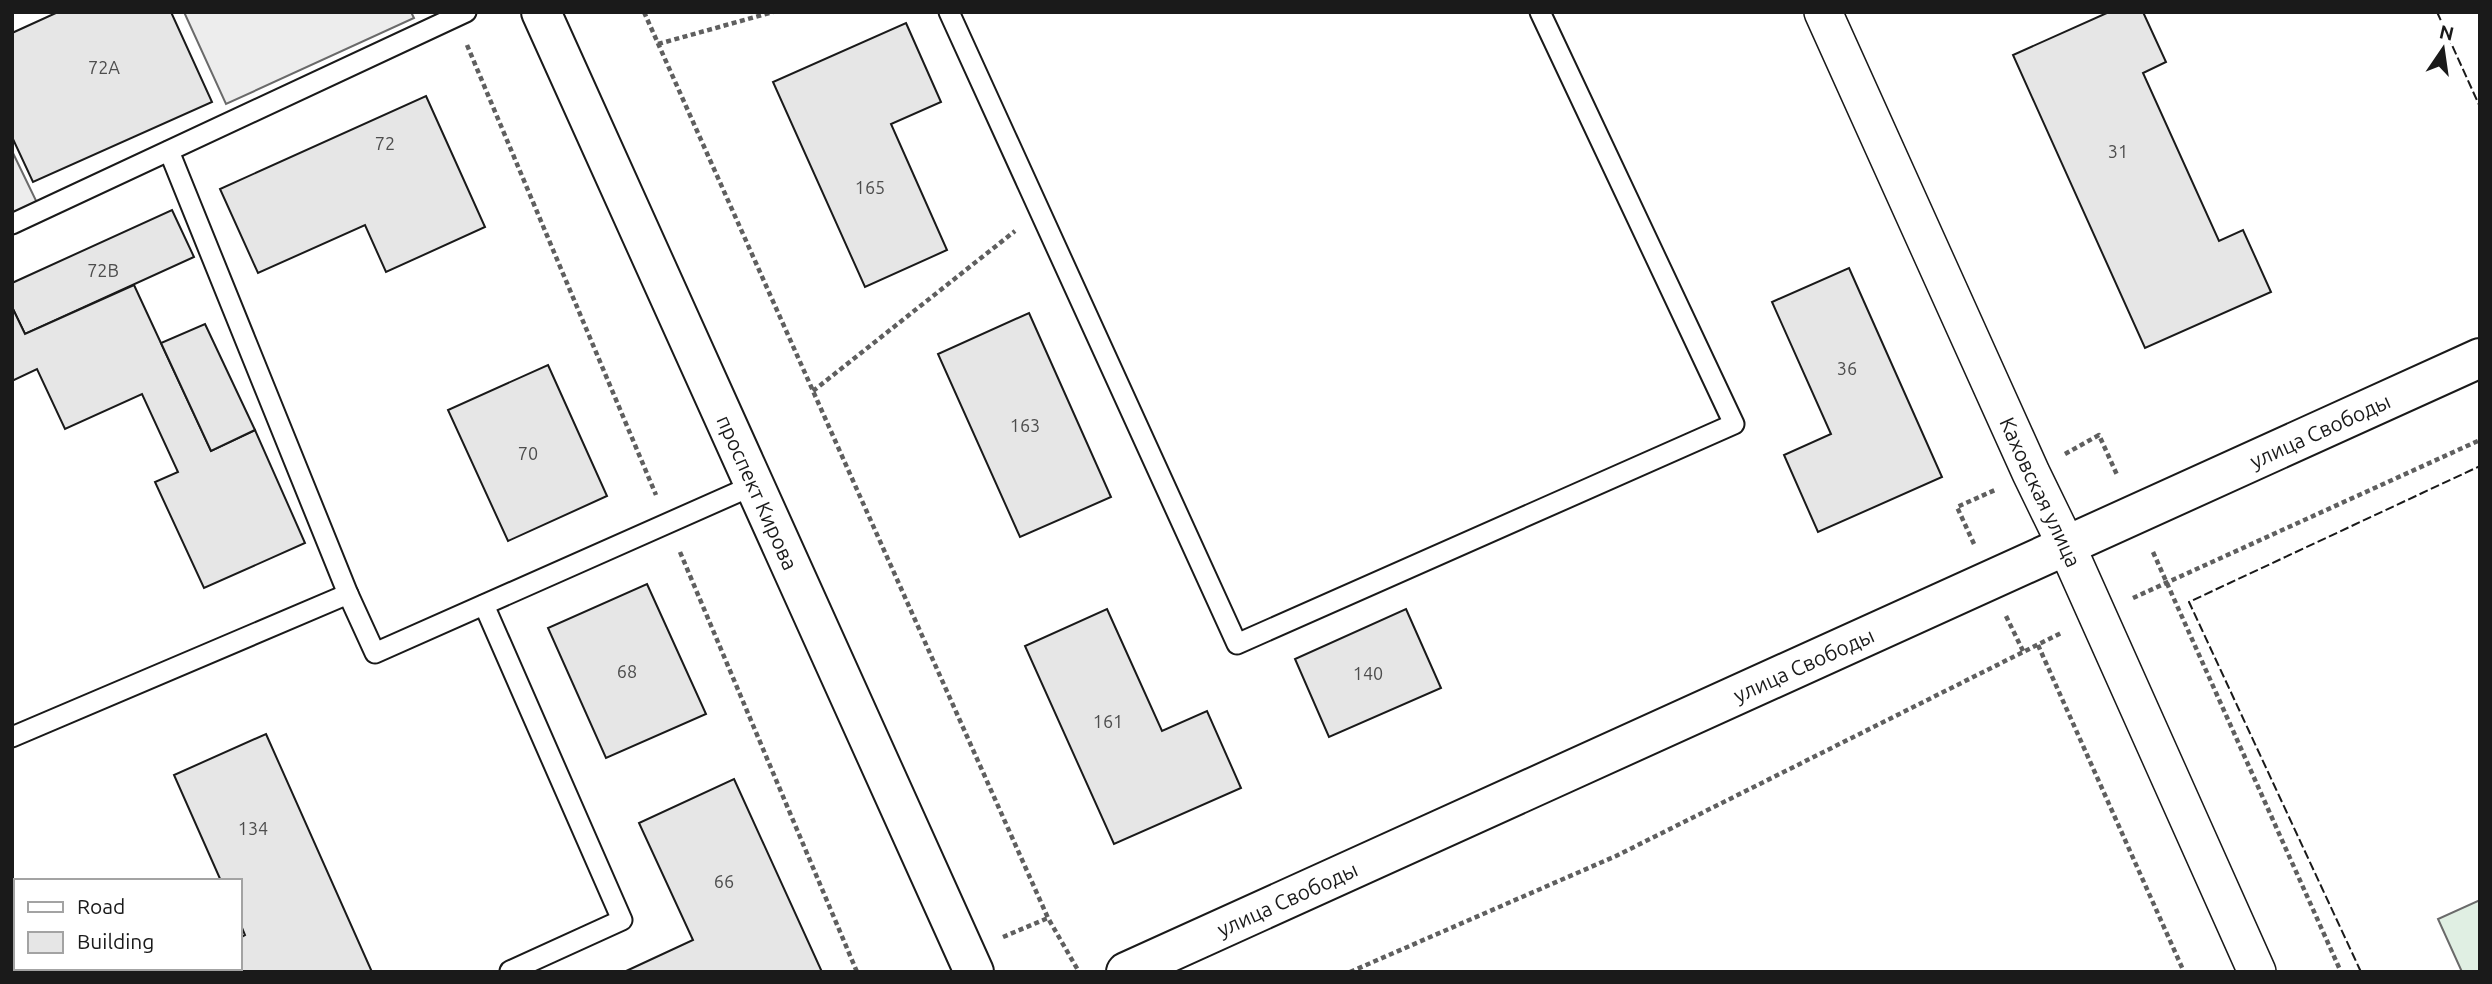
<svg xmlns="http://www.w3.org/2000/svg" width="2492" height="984" font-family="Ubuntu,sans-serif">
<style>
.green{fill:#e0efe3;stroke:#6a6a6a;stroke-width:2}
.parking{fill:#ededed;stroke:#6a6a6a;stroke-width:2}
.building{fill:#e6e6e6;stroke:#1a1a1a;stroke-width:2}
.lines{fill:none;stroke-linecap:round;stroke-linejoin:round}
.service-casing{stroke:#1a1a1a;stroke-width:23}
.minor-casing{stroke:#1a1a1a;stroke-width:40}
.tertiary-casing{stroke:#1a1a1a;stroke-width:42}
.primary-casing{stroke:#1a1a1a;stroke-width:42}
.path{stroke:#5f5f5f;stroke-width:4.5;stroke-dasharray:5 3.5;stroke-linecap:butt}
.service{stroke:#fff;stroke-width:19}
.minor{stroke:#fff;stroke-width:37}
.tertiary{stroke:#fff;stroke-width:38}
.primary{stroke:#fff;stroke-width:38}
.fence{stroke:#1a1a1a;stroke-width:2;stroke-dasharray:9 3.5;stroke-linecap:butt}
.labels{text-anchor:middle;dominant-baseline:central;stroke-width:5;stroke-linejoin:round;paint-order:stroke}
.number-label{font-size:18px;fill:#4d4d4d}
.street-label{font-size:21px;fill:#1a1a1a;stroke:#fff}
</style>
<rect width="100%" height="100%" fill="#fff"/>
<path class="green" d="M2480,900V972H2462L2438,919Z"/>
<g class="parking">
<path d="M184,12H411L414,18L226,104Z"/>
<path d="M12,151L41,211L12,224Z"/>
</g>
<g class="building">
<path d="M58,12H171L212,102L33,182L12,137V33Z"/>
<path d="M2109,12H2143L2166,62L2143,73L2219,241L2243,230L2271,292L2145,348L2013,55Z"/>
<path d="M906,23L941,102L891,124L947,250L865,287L773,82Z"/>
<path d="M426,96L485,227L386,272L365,225L258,273L220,189Z"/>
<path d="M172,210L194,257L25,334L12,307V283Z"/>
<path d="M1849,268L1942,477L1818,532L1784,455L1831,434L1772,302Z"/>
<path d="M134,285L211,451L255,430L305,543L204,588L155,482L178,472L142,394L65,429L37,369L12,381V307L25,334Z"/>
<path d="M1029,313L1111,497L1020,537L938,354Z"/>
<path d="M205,324L255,430L211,451L161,343Z"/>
<path d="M548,365L607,496L508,541L448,410Z"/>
<path d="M647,584L706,714L606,758L548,628Z"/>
<path d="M1107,609L1162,731L1207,711L1241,788L1114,844L1025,646Z"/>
<path d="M1406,609L1441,688L1329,737L1295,659Z"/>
<path d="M266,734L372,972H164L171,968H240V938L245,935L240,923V881H221L174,775Z"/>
<path d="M734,779L822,972H624L693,940L639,823Z"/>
</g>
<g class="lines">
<g class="service-casing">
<g id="service">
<path d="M949,12L1237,644L1734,424L1540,12"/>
<path d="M169,151L348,594L375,653L754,485"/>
<path d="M12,224L466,12"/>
<path d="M484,605L622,920L510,971"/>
<path d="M12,737L348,594"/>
</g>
</g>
<g class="minor-casing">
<g id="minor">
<path id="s1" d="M1823,12L2031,473L2066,545L2257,972"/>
</g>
</g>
<g class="tertiary-casing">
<g id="tertiary">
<path id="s2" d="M1126,972L2480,358"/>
</g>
</g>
<g class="primary-casing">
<g id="primary">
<path id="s3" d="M541,12L974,972"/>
</g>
</g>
<g class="path">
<path d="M644,12L1048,918L1079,972"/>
<path d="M658,44L773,12"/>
<path d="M467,45L656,495"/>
<path d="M813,391L1015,231"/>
<path d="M2065,454L2099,435L2118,477"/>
<path d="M1974,544L1957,507L1995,490"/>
<path d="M680,552L857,972"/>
<path d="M2153,552L2341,972"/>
<path d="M2133,598L2480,440"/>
<path d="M2006,616L2024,653"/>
<path d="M2038,645L2184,972"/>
<path d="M1003,937L1048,918"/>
<path d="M1350,972L1616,856L2063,632"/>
</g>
<use href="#service" class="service"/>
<use href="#minor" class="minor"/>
<use href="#tertiary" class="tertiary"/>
<use href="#primary" class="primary"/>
<g class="fence">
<path d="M2437,12L2480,107"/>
<path d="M2361,972L2189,602L2480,466"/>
</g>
</g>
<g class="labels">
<g class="number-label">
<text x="104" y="67">72А</text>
<text x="385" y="143">72</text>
<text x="2118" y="151">31</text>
<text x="870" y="187">165</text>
<text x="103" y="270">72В</text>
<text x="1847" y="368">36</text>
<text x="1025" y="425">163</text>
<text x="528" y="453">70</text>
<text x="627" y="671">68</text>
<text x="1368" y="673">140</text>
<text x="1108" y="721">161</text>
<text x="253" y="828">134</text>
<text x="724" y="881">66</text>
</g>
<g class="street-label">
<text stroke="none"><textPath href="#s2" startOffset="1311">улица Свободы</textPath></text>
<text stroke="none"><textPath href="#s3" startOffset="527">проспект Кирова</textPath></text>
<text stroke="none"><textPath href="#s1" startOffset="527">Каховская улица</textPath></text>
<text stroke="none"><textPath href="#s2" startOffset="744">улица Свободы</textPath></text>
<text stroke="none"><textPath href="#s2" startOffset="177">улица Свободы</textPath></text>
</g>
</g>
<rect width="2492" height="984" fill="none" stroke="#1a1a1a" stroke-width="28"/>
<rect x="14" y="879" width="228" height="91" fill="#ffffff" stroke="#a3a3a3" stroke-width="2"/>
<rect x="28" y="902" width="35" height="10" fill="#ffffff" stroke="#a3a3a3" stroke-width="2"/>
<text x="77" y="914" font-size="21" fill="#1a1a1a">Road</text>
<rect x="28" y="932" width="35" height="21" fill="#e6e6e6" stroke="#a3a3a3" stroke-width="2"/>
<text x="77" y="949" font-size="21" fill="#1a1a1a">Building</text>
<g transform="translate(2443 49) rotate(13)" stroke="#ffffff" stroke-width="5" paint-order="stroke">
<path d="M0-5L12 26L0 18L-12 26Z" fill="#1a1a1a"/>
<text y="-10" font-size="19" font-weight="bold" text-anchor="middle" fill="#1a1a1a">N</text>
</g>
</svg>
